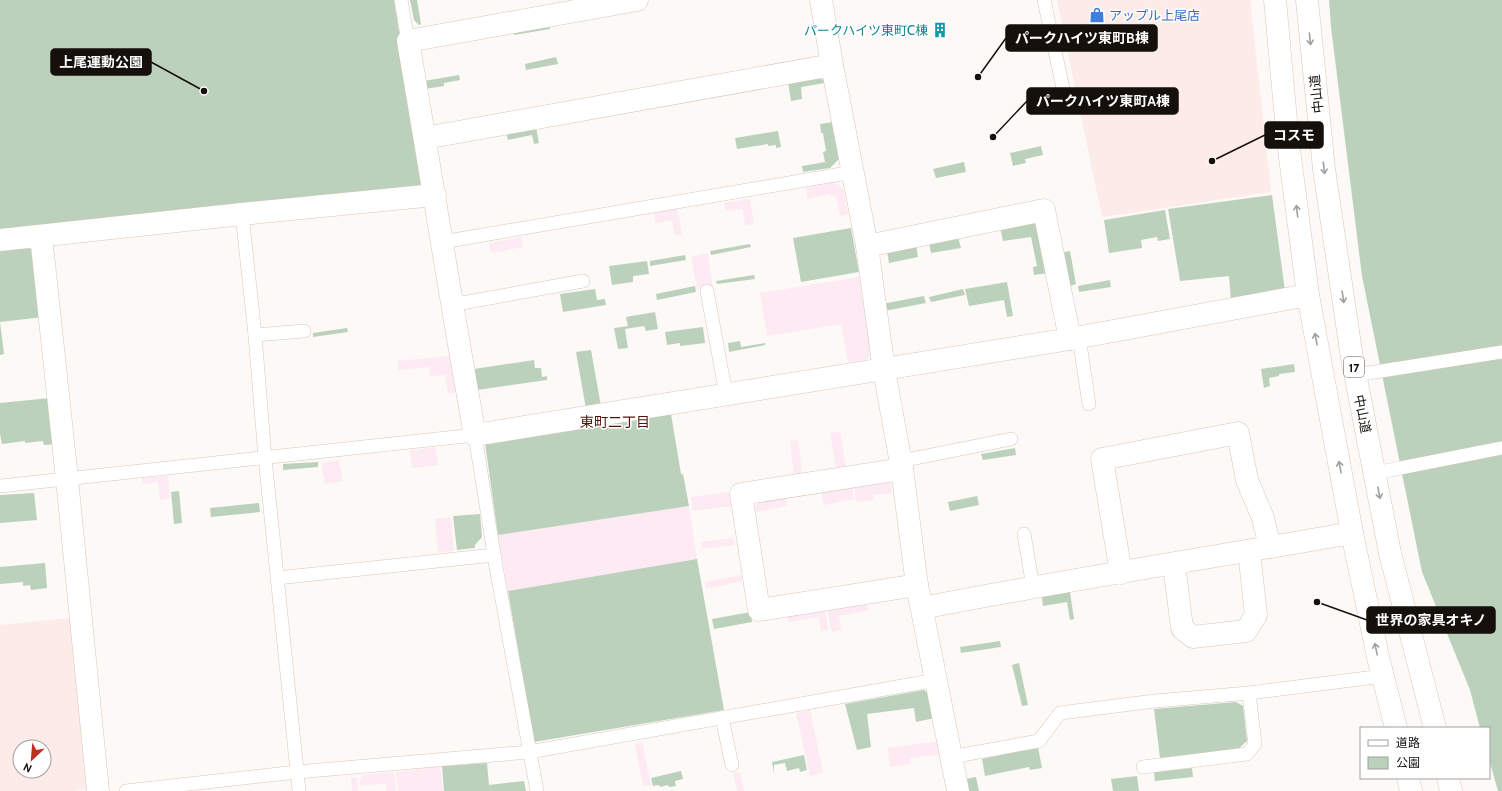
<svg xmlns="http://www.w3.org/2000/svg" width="1502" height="791" font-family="Cabin,'Noto Sans JP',sans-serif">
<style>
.commercial{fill:#fcebe9;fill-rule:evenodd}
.industrial{fill:#fdeaf3}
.green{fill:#bcd1bb}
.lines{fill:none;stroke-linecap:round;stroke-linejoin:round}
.service-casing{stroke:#d8c7b9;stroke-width:14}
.minor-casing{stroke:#d8c7b9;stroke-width:23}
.trunk-casing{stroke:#d8c7b9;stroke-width:23}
.service{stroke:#fff;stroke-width:13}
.minor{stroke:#fff;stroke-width:22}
.trunk{stroke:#fff;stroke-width:22}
.oneway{stroke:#a19f9d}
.labels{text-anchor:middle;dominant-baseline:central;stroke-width:3;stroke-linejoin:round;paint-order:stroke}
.shield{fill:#fff;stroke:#5b5854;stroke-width:1}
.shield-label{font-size:12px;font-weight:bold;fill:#15100b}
.shop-label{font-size:13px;fill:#366cbe;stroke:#fff;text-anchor:start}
.culture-label{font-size:13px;fill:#0d838f;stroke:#fff;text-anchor:end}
.street-label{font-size:13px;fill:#15100b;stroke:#fff}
.neighbourhood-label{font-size:14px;fill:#54110a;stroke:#fff}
.leader{fill:none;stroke:#15100b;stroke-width:1.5}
.callout-dot{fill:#15100b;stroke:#fff;stroke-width:1.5}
.callout{fill:#15100b;stroke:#15100b;stroke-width:1.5}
.callout-label{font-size:14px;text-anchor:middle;font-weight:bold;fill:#fff}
</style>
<rect width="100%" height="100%" fill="#fcf9f6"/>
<g class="commercial">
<path d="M1057,0H1250L1271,192L1102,217Z"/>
<path d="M70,618L91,789L71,791H0V625ZM20,747H44V771H20Z"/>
</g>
<g class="industrial">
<path d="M835,182L843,189L848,214L840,216L836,196L831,197L830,194L808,199L806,188Z"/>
<path d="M750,199L754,224L745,225L743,209L726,211L724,203Z"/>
<path d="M677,208L682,234L675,236L672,220L656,223L654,212Z"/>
<path d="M521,237L523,247L491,253L489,243Z"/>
<path d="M708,253L713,287L697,289L691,257Z"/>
<path d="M859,277L872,353L866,360L848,362L841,324L767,336L760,293Z"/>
<path d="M452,356L459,392L448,393L445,375L430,376L429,367L398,370V361Z"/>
<path d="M840,432L846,466L836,468L830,433Z"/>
<path d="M798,440L802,473L794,474L790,441Z"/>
<path d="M435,447L438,465L412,468L410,451Z"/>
<path d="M339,460L343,481L325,484L321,463Z"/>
<path d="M168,476L170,498L160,500L158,482L142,484V478Z"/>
<path d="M884,479L890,484L892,493L873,495V500L856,502L854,484Z"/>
<path d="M852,485L854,499L824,505L821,490Z"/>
<path d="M730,492L732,506L693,511L691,497Z"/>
<path d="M785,496L787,506L755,512V509L759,501Z"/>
<path d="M689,506L697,559L508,591L498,535Z"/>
<path d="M451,517L454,551L438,552L435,519Z"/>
<path d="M733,538L734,545L702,549L701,542Z"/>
<path d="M741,575L742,581L706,589L705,582Z"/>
<path d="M867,602L869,610L839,616L841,630L832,632L827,610Z"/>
<path d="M825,610L828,630L821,631L819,617L788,622L787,616Z"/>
<path d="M810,710L823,773L810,776L796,713Z"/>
<path d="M941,741L943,754L910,758L911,764L890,767L888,748Z"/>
<path d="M642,742L651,785L643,786L635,744Z"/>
<path d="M440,766L443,791H398L396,772Z"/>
<path d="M394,772L396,791H386V783L360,786V780L363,775Z"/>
<path d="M740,772L744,791H737L733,773Z"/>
<path d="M351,778H357L358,791H352Z"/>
</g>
<g class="green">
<path d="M0,0H394L423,182L419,190L0,234Z"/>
<path d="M410,0H417L421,24L419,25L414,20Z"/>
<path d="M1329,0H1502V791H1498L1489,759V728H1480L1470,690L1422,572L1362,276L1331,27Z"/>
<path d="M550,25V29L514,35L513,31Z"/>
<path d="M556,57L558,64L526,70L525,64Z"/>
<path d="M459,75L460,80L444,83V86L425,89L424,81Z"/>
<path d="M818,78L824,80L825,83L801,87L802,99L791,101L788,83Z"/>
<path d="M833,122L839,159L830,168L803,172L802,166L825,162L823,152L826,151L823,133H821L820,124Z"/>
<path d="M536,127L539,143L534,144L532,135L508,140L506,132Z"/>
<path d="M778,131L781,147L776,148V145L768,146V144L737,149L735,138Z"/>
<path d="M1041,146L1043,155L1025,159L1026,163L1013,166L1010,153Z"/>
<path d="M964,162L966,172L936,178L933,169Z"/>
<path d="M1272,195L1285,291L1231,301L1229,276L1180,281L1168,209Z"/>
<path d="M1165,210L1170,239L1158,241L1157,237L1141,240L1142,248L1109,253L1104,220Z"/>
<path d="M1029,222L1040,226L1048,273L1034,275L1033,267L1037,266L1031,237L1003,241L1000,227Z"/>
<path d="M851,228L859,272L801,282L793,238Z"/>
<path d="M958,237L961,248L931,253L929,243Z"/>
<path d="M750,244L751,247L711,255L710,251Z"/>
<path d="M26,245L36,254L43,317L0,322L4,354L0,355V248Z"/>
<path d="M916,245L918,257L889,263L887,251Z"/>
<path d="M1070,251L1076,284L1070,286L1064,252Z"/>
<path d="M685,255L686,260L650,266V261Z"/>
<path d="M647,261L649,274L633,276V282L612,285L609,266Z"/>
<path d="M754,275L755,279L717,284L716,281Z"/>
<path d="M1110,280L1111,287L1079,292L1078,286Z"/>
<path d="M1007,282L1013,316L1007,317L1004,300L969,306L965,289Z"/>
<path d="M695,286L696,292L657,300L656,294Z"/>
<path d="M595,289L597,300L605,299L606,305L563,312L560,294Z"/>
<path d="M963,289L965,295L931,302L929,297Z"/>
<path d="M924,296L926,303L884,311L882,304Z"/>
<path d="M655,312L658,329L646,331L644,326L625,329L628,348L618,349L614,328L628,326L626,317Z"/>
<path d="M703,327L705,343L680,346V343L667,345L665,332Z"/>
<path d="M347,328L348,332L313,337V333Z"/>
<path d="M740,341L741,347L765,343V345L729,352L728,343Z"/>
<path d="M591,350L601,406L586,409L576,352Z"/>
<path d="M534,360L535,368H541L542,377L547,376V380L477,390L474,369Z"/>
<path d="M1294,364L1295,372L1279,374V376L1269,378L1270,386L1264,388L1261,369Z"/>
<path d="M50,398L54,444L44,445L43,441L25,443V441L2,444L0,434V403Z"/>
<path d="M671,414L681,474H683L689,506L498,535L485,443Z"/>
<path d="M1015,448L1016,455L983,460L981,454Z"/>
<path d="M318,462V467L283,470V464Z"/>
<path d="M179,491L182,523L174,524L171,492Z"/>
<path d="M34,493L37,520L0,523V495Z"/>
<path d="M977,496L979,505L950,511L948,502Z"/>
<path d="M259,503L260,512L211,517L210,508Z"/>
<path d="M480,514L482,537L475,545V548L457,550L453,516Z"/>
<path d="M697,559L724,710L534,742L508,591Z"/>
<path d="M45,563L47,588L31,590L30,585L23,586V582L0,584V567Z"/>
<path d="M1070,592L1074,619L1070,620L1067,602L1043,606L1042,597Z"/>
<path d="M751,612L752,622L714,629L712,619Z"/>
<path d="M1000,641L1001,647L961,653L960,647Z"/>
<path d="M1019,663L1028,705L1022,706L1012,665Z"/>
<path d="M924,690L931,695L935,718L916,722L914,708L867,714L871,747L857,750L845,704Z"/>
<path d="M1236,702L1243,706L1247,741L1238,749L1160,758L1154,709Z"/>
<path d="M1038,747L1042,768L1030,770L1029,767L985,776L982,759Z"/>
<path d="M804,755L807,770L800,772L799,768L787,771L785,763L774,765V773L772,762Z"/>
<path d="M487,763L489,785L524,781L526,791H444L442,766Z"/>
<path d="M1192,768L1193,777L1155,781L1154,772Z"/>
<path d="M681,771L683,779L675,781L676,786L669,787L668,785L660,787L659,785L653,786L651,778Z"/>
<path d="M1137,776L1139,791H1113L1111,779Z"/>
<path d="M976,777L979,791H968L965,779Z"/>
</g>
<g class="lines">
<g class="service-casing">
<g id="service">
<path d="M401,0L408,41"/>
<path d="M1044,0L1067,107"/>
<path d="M242,214L255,335L265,458L299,791"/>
<path d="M442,242L853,172"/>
<path d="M707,291L726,395"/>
<path d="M451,305L583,281"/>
<path d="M255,335L304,331"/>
<path d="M1079,337L1089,404"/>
<path d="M1356,375L1502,352"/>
<path d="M901,461L1011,439"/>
<path d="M1375,473L1502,448"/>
<path d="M0,486L475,435L496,567L537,791"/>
<path d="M1024,534L1033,587"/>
<path d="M277,578L494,555"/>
<path d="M722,718L732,765"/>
<path d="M951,757L1039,741L1060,713L1155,701L1249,693L1383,676"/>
<path d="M1143,767L1247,754L1255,744L1249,693"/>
<path d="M126,791L297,772L529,752L936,680"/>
</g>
</g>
<g class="minor-casing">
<g id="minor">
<path d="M637,0L408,41C431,173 451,304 475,435L1070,339L1308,295"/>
<path d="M821,0L832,65L867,246L884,370L902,469L917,585L958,791"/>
<path d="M425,138L832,65"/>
<path d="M41,236L67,479L98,791"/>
<path d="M0,240L242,214L435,195"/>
<path d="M867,246L1044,210L1070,339"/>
<path d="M902,469L741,494L759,610L917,585"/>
<path d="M1174,564L1182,628L1193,637L1246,631L1256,615L1249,551"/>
<path d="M1121,573L1102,459L1238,433L1247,480L1263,518L1270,547"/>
<path d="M922,608C1065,580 1209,558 1352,533"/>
</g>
</g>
<g class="trunk-casing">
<g id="trunk">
<path d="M1275,0L1288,142L1308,295L1352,533L1378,657L1396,728"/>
<path d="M1307,0L1324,169L1352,358L1390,553L1435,728"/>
<path d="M1408,778L1411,791"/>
<path d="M1448,778L1451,791"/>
</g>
</g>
<use href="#service" class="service"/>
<use href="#minor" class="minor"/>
<use href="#trunk" class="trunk"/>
</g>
<defs><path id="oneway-shaft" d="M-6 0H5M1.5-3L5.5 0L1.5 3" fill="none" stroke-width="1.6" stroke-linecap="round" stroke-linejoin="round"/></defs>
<g class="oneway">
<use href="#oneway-shaft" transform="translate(1310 39) rotate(84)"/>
<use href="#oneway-shaft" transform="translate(1324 168) rotate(83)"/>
<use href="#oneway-shaft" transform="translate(1297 211) rotate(-97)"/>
<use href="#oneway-shaft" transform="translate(1343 297) rotate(81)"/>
<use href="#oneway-shaft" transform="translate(1316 339) rotate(-101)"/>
<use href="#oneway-shaft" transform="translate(1340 467) rotate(-101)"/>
<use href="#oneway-shaft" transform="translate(1379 493) rotate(79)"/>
<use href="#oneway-shaft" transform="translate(1376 649) rotate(-102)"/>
</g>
<defs>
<g id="shop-bare" transform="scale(1.2)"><path d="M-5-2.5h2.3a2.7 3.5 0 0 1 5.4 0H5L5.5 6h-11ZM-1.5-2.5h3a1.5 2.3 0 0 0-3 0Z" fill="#3f7fe0" stroke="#fff" stroke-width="2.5" paint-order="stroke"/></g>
<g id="building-bare" transform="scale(1.2)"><path d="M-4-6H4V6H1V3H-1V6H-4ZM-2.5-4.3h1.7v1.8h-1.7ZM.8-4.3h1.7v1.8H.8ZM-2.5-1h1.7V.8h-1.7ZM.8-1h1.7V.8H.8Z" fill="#0f9aa8" stroke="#fff" stroke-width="2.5" paint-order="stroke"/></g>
</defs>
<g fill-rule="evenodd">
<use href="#shop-bare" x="1097" y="15"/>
<use href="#building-bare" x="940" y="30"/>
</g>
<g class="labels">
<rect class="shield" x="1344" y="357" width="20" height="20" rx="3"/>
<g class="shield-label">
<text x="1354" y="367">17</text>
</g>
<g class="shop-label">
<text x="1109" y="15">アップル上尾店</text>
</g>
<g class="culture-label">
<text x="928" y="30">パークハイツ東町C棟</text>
</g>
<g class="street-label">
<text transform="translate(1316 94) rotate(-96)">中山道</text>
<text transform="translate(1363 414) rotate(79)">中山道</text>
</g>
<g class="neighbourhood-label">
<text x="615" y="422">東町二丁目</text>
</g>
</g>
<path class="leader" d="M978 77L1006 38M204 91L151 62M993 137L1027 101M1212 161L1265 135M1317 602L1367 620"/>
<g class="callout-dot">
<circle cx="978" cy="77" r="4"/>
<circle cx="204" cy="91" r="4"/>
<circle cx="993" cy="137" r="4"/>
<circle cx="1212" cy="161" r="4"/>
<circle cx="1317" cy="602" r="4"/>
</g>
<g class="callout">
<rect x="1006" y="25" width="151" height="26" rx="4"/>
<rect x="51" y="49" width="100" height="26" rx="4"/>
<rect x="1027" y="88" width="151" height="26" rx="4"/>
<rect x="1265" y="122" width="58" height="26" rx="4"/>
<rect x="1367" y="607" width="128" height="26" rx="4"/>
</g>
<g class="callout-label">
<text x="1082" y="43">パークハイツ東町B棟</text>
<text x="101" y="67">上尾運動公園</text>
<text x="1103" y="106">パークハイツ東町A棟</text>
<text x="1294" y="140">コスモ</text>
<text x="1431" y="625">世界の家具オキノ</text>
</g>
<rect x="1360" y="727" width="130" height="52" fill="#ffffff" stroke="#a19f9d"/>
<rect x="1368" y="740" width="20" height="6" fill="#ffffff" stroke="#a19f9d"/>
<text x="1396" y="747" font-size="12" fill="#15100b">道路</text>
<rect x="1368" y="757" width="20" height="12" fill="#bcd1bb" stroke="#a19f9d"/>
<text x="1396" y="767" font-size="12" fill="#15100b">公園</text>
<g transform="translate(32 759) rotate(206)"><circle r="19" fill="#ffffff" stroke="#a19f9d"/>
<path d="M0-3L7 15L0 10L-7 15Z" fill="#bc2f21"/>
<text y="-6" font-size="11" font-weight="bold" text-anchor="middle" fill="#15100b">N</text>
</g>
</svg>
